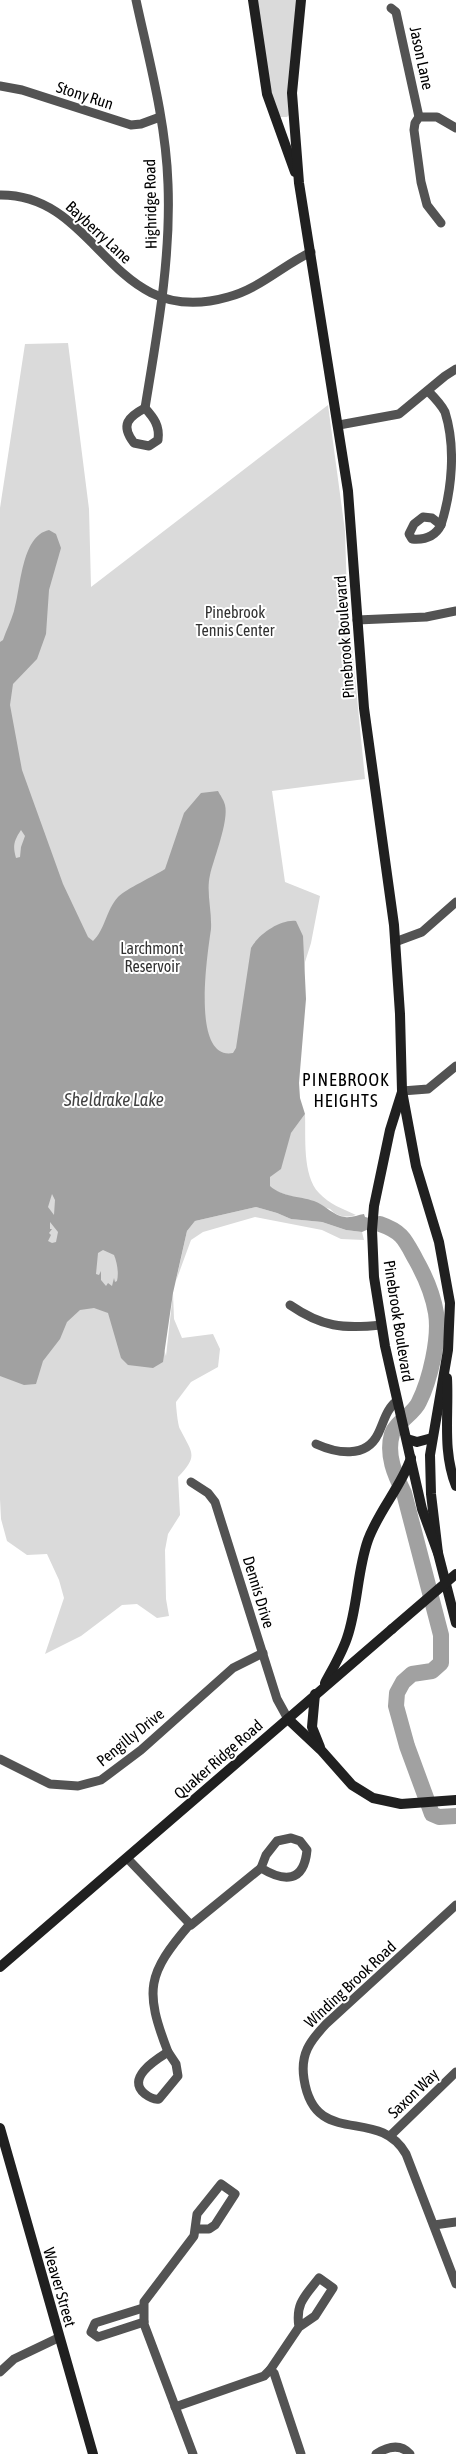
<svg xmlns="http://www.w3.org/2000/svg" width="456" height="2454" font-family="'Asap Condensed',sans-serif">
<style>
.green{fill:#dadada}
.water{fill:#a1a1a1;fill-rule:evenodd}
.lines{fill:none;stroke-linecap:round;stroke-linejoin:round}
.river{stroke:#a1a1a1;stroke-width:16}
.street{stroke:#535353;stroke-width:9}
.secondary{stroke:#202020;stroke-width:10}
.secondary-bridge{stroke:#202020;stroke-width:10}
.labels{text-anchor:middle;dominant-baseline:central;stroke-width:4;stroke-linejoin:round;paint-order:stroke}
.street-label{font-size:16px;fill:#000;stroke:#fff}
.park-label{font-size:16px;fill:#313131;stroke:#fff}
.neighbourhood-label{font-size:18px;letter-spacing:1px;fill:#000;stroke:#fff}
.water-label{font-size:18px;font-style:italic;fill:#424242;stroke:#fff}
</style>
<rect width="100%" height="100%" fill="#fff"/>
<g class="green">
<path d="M256,0H298L291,52L289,115L287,117H280L275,110L262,47Z"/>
<path d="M68,343L89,509L91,587L328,405L345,531L347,596L365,779L272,791L285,882L320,896L311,943L305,962L290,1134L305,1114C306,1137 302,1175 319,1193C329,1204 343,1209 356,1215C345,1218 338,1217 330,1209L275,1191L194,1211L144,1281L166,1356L173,1293L174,1319L182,1338L213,1334L220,1349L218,1367L191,1382L176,1402C176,1407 178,1426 180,1429C192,1453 199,1455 178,1477L180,1515L168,1534L165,1550L166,1599L169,1616L157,1618L137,1604L122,1605L81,1636L45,1654L64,1598L59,1580L47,1554L27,1555L7,1541L1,1519L0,1499V508L25,344Z"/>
<path d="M256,1207L277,1213L291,1219L322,1222L346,1230L362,1232L364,1240L341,1239L322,1230L255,1217L203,1232L191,1240L176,1281L187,1231L195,1221Z"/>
</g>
<path class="water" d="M49,530L56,534L61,548L49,590L46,634L37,659L13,684L10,705L22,770L63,884L88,937L93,941C105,930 106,910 118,897C126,889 154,876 165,869L184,813L201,793L218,791C220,795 224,800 225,805C229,821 214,858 210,875C206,892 212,911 211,929C208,951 190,1061 233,1053L236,1048L251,948C258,935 280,919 296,921L303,936L306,999L299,1083L300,1098L305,1114L291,1133L281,1169L270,1177V1186C282,1197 299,1196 314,1201C325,1205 334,1216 345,1217C351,1218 358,1215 364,1214L365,1217L378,1220L380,1224L362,1232L346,1230L322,1222L291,1219L277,1213L256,1207L195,1221L187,1231L173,1293L163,1362L153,1368L128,1365L121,1358L108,1313L94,1308L80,1310L67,1322L60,1339L43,1361L36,1384L24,1385L0,1376V642L3,640C6,631 11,621 14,611C21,588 21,536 49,530ZM21,830L25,836L21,847L20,857L16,858C13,847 13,842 21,830ZM52,1194L55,1200L54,1215L48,1207ZM50,1222L58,1232L56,1242L52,1243L48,1241L51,1235L49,1233L52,1229H50ZM103,1250L114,1255C117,1262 119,1273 117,1281L115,1282L114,1278L112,1286L108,1283L106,1286L101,1280V1271L99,1275L96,1274L98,1253Z"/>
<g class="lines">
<path class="river" d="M380,1224C403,1232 405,1240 416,1260C425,1276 433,1295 436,1313C440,1338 430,1380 419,1402C414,1414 396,1422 392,1434C386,1455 395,1475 404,1493L441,1635V1663L432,1671L412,1674L403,1682L397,1693L396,1706L407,1746L432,1814L439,1817L456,1816"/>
<g class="street">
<path d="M136,0C149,60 166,122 168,184C171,260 157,334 145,408"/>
<path d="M391,8L396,12L419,117"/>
<path d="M0,86L22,90L131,125L141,124L160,117"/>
<path d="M0,195C100,194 110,331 228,297C259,289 282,266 311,252"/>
<path d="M441,223L427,205L421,182L414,130L415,123L419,117H437L456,128"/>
<path d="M428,391C434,397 441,404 445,412C456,447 452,490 441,525"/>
<path d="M145,408C154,418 160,426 158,440L149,446L134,443C120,425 128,417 145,408Z"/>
<path d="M339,425L399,414L445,376L456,369"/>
<path d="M423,517L432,518L441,525C435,537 424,540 412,539L409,534L414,524Z"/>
<path d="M357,620L426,617L456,611"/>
<path d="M395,942L422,932L456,902"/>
<path d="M402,1091L428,1089L456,1066"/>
<path d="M290,1305C322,1327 343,1329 381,1325"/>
<path d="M316,1444C336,1453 366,1459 378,1434C384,1422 386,1409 397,1401"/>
<path d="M191,1482L208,1493L215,1502L277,1699L288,1719"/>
<path d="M0,1759L50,1784L78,1786L101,1780L141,1750L233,1668L263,1653"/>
<path d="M291,1838L300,1841L307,1850C304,1883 284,1882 261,1868L266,1855L277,1841Z"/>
<path d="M127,1858L191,1925L261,1868"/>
<path d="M456,1905L326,2024C310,2041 300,2054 304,2079C315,2150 378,2105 406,2154L456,2284"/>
<path d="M168,2052C144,1990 147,1974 190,1924"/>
<path d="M168,2052L176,2064L178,2076L159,2099C154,2100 149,2097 145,2094C125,2078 157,2059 168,2052Z"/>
<path d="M391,2135L456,2072"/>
<path d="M434,2225L456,2222"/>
<path d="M143,2308L95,2323L91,2332L98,2337L144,2322"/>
<path d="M270,2370L274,2373L301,2454"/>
<path d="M0,2372L14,2359L58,2338"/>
<path d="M175,2407L264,2376L270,2370L299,2327L315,2316L333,2288L319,2278C306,2295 295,2303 299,2327"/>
<path d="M193,2454L144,2324V2302L194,2236L197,2214L221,2184L235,2194L215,2225L209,2229H197"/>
<path d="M376,2454C387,2447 400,2443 410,2454"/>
</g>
<g class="secondary">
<path d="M253,0L267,94L295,172"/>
<path d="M301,0L292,93L299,183L348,491L364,708L394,925L400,1014L402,1091L416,1166L439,1242L450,1303L448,1350L430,1455L431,1494L438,1553"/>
<path d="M402,1092L390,1130L374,1206L372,1230L374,1277L385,1346L422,1509L438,1553L456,1623"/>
<path d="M447,1378C449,1415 442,1450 456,1486"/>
<path d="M407,1439L417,1442L432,1438"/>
<path d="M325,1683C333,1668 342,1653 347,1638C358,1606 357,1571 368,1540C379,1510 401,1487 411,1458"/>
<path d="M315,1694L312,1727L320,1747"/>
<path d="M288,1719L321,1750L352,1785L373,1798L401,1804L456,1800"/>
<path d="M0,1967L392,1629"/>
<path d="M0,2128L93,2454"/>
</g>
<path class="secondary-bridge" d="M392,1629L456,1574"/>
</g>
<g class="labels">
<g class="street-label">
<text transform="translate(422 58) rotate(78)">Jason Lane</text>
<text transform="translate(85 95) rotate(18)">Stony Run</text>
<text transform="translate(150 204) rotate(-91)">Highridge Road</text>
<text transform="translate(99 232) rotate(43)">Bayberry Lane</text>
<text transform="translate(344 637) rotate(-94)">Pinebrook Boulevard</text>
<text transform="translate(399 1321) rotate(81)">Pinebrook Boulevard</text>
<text transform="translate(259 1592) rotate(73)">Dennis Drive</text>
<text transform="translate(130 1737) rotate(-39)">Pengilly Drive</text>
<text transform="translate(218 1759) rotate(-41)">Quaker Ridge Road</text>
<text transform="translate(350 1984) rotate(-43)">Winding Brook Road</text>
<text transform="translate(413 2093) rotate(-44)">Saxon Way</text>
<text transform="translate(60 2287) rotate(74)">Weaver Street</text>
</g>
<g class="park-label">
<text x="235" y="612">Pinebrook<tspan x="235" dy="18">Tennis Center</tspan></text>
<text x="152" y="948">Larchmont<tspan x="152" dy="18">Reservoir</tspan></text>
</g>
<g class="neighbourhood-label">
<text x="346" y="1079">PINEBROOK<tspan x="346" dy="21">HEIGHTS</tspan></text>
</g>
<g class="water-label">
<text x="114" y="1099">Sheldrake Lake</text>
</g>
</g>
</svg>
